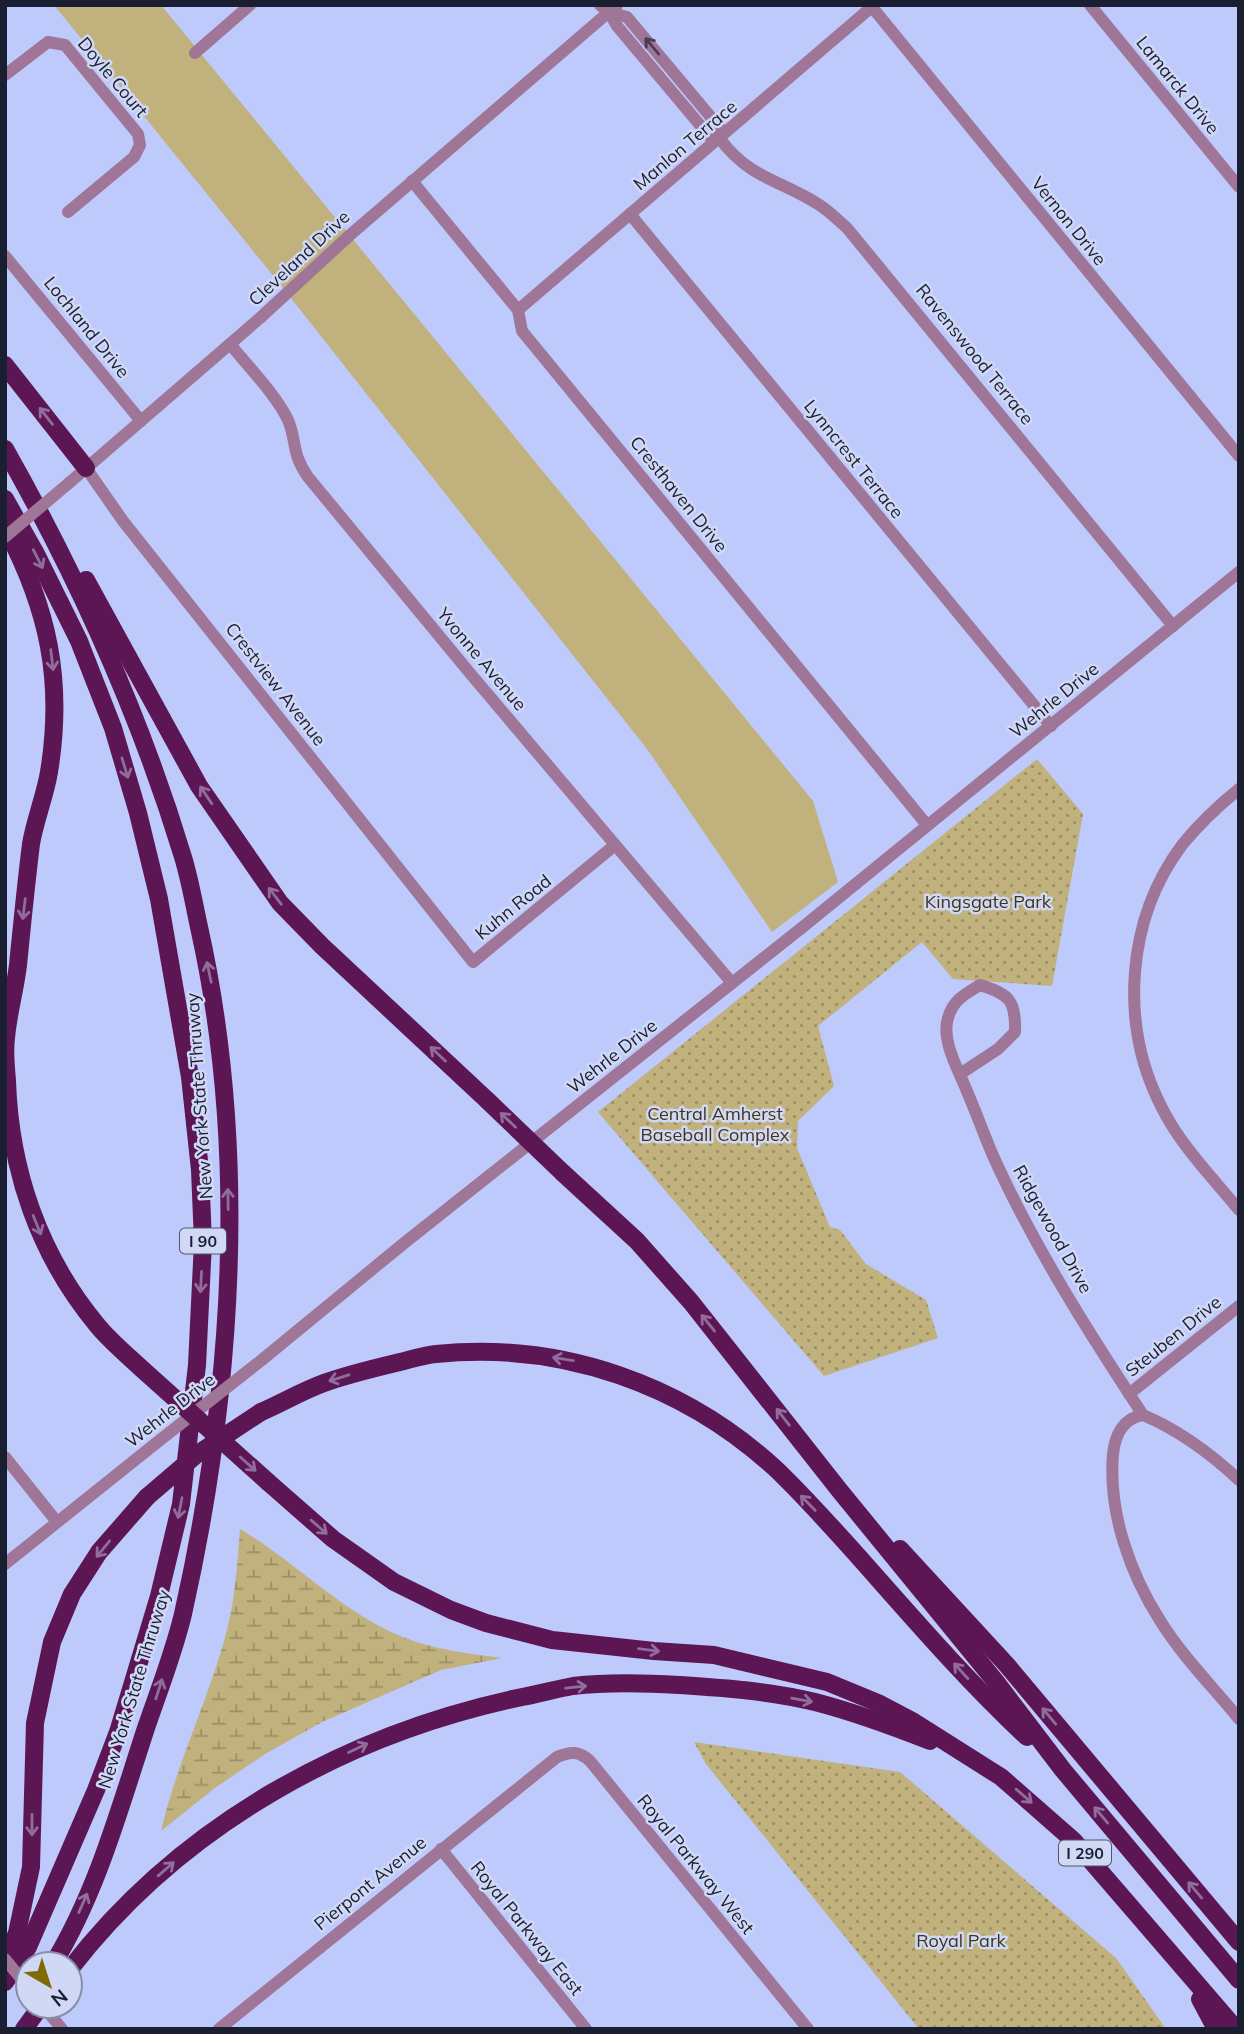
<svg xmlns="http://www.w3.org/2000/svg" width="1244" height="2034" font-family="Mulish,sans-serif">
<style>
.green{fill:#c1b17c}
.wetland{fill:url(#wetland-marsh)}
.park{fill:url(#park-dots)}
.lines{fill:none;stroke-linecap:round;stroke-linejoin:round}
.minor{stroke:#a07698;stroke-width:12}
.highway{stroke:#5c1654;stroke-width:18}
.minor-bridge{stroke:#a07698;stroke-width:12}
.highway-bridge{stroke:#5c1654;stroke-width:18}
.oneway{stroke:#483d54}
.oneway2{stroke:#906d9d}
.labels{text-anchor:middle;dominant-baseline:central;stroke-width:5;stroke-linejoin:round;paint-order:stroke}
.shield{fill:#d0d8f6;stroke:#50566b;stroke-width:2}
.shield-label{font-size:16px;font-weight:bold;fill:#191e30}
.street-label{font-size:18px;fill:#191e30;stroke:#d0d8f6}
.park-label{font-size:18px;fill:#3f3514;stroke:#d0d8f6}
</style>
<defs>
<pattern id="wetland-marsh" width="20" height="14" patternUnits="userSpaceOnUse" patternTransform="scale(1.75)"><rect width="20" height="14" fill="#c1b17c"/><path d="M1 5h8M5 5V1M11 12h8M15 12V8" fill="none" stroke="#9c8f66"/></pattern>
<pattern id="park-dots" width="8" height="8" patternUnits="userSpaceOnUse" patternTransform="scale(1.75)"><rect width="8" height="8" fill="#c1b17c"/><path d="M2 2h.1M6 6h.1" fill="none" stroke="#9c8f66" stroke-width="1.8" stroke-linecap="round"/></pattern>
</defs>
<rect width="100%" height="100%" fill="#bdcafb"/>
<path class="green" d="M54,5H161L813,801L838,882L772,932L647,749L275,278Z"/>
<path class="wetland" d="M240,1529C291,1559 333,1603 387,1630C423,1648 462,1653 502,1658L441,1670L322,1722L265,1754L215,1788L161,1831C176,1766 206,1705 224,1641C235,1605 237,1567 240,1529Z"/>
<g class="park">
<path d="M1037,759L1083,814L1052,986L953,979L922,942L818,1026L834,1086L798,1121L797,1148L830,1227L840,1230L866,1264L926,1300L938,1338L824,1376L598,1112Z"/>
<path d="M694,1742L900,1772L1116,1958L1166,2029H919L706,1764Z"/>
</g>
<g class="lines">
<g class="minor">
<path d="M600,5L609,12L627,17L720,128V139"/>
<path d="M1090,5L1239,187"/>
<path d="M872,7L1239,456"/>
<path d="M609,12L617,26L710,137L720,139C751,180 782,180 821,206C830,212 839,221 847,228L1173,626"/>
<path d="M195,53L250,5"/>
<path d="M5,75L48,42L65,45L138,134L140,145L134,157L68,212"/>
<path d="M412,181L518,310L522,331L927,825"/>
<path d="M630,214L1051,726"/>
<path d="M5,256L141,421"/>
<path d="M518,310L874,5"/>
<path d="M230,344C247,365 277,396 288,420C297,441 291,453 308,477L469,672L732,983"/>
<path d="M86,468L123,521L473,962L615,845"/>
<path d="M69,483L260,318L350,235L617,5"/>
<path d="M1239,789C1218,806 1199,824 1182,845C1126,920 1119,1025 1162,1108C1181,1146 1212,1177 1239,1210"/>
<path d="M960,1074L998,1049L1015,1032C1016,1000 1009,994 980,985C965,994 953,1000 948,1018C941,1040 958,1069 966,1089C976,1112 984,1135 994,1158C1035,1248 1089,1333 1143,1415"/>
<path d="M263,1359L403,1244L804,926L1239,572"/>
<path d="M1129,1394L1239,1306"/>
<path d="M1143,1415C1123,1418 1115,1435 1113,1454C1108,1512 1130,1574 1161,1622C1183,1657 1213,1687 1239,1719"/>
<path d="M1143,1415C1179,1430 1211,1454 1239,1480"/>
<path d="M5,1457L57,1522"/>
<path d="M5,1564L155,1444"/>
<path d="M441,1849L586,2029"/>
<path d="M43,2006L62,2029"/>
<path d="M219,2029L557,1757C571,1751 579,1751 590,1761L808,2029"/>
</g>
<g class="highway">
<path d="M5,365L86,468"/>
<path d="M5,449C78,578 140,715 183,857C190,880 194,904 199,927C249,1151 233,1391 183,1614C174,1652 159,1690 146,1728C120,1807 97,1892 53,1964"/>
<path d="M5,499L36,554L79,641L113,728L138,813L159,899L190,1077L200,1170L203,1242L197,1365L181,1504L159,1596L118,1732L96,1790L28,1947L5,1982"/>
<path d="M5,527C48,608 64,680 49,772C45,796 35,820 31,844C26,884 22,925 18,965C15,990 8,1014 6,1038C4,1052 6,1067 7,1081C10,1170 39,1255 97,1325C110,1341 127,1355 142,1369"/>
<path d="M86,580L199,786L280,903L322,946L488,1101"/>
<path d="M563,1173L637,1241L691,1302L840,1491L996,1682L1063,1770L1239,1980"/>
<path d="M261,1412C282,1403 302,1391 324,1383C349,1374 375,1368 400,1362C412,1359 424,1355 436,1354C562,1341 685,1385 777,1470C805,1497 831,1526 857,1555C912,1617 966,1680 1027,1737"/>
<path d="M268,1482L333,1539L394,1582L451,1610L486,1623L552,1640L654,1651L714,1655L827,1682L878,1703L914,1722L1001,1777L1074,1841L1236,2029"/>
<path d="M900,1549L1006,1664L1239,1942"/>
<path d="M5,1962L17,1933L31,1867L35,1723L52,1642L72,1594L99,1552L147,1497"/>
<path d="M70,1969C181,1825 346,1734 522,1697C539,1694 556,1689 573,1686C608,1682 644,1683 679,1685C724,1688 770,1691 815,1702C854,1712 892,1726 930,1741"/>
<path d="M1200,1999L1216,2029"/>
<path d="M24,2029L41,2006"/>
</g>
<g class="minor-bridge">
<path d="M5,537L69,483"/>
<path d="M155,1444L263,1359"/>
<path d="M5,1959L28,1987"/>
</g>
<g class="highway-bridge">
<path d="M488,1101L563,1173"/>
<path d="M142,1369L268,1482"/>
<path d="M147,1497L196,1455L261,1412"/>
</g>
</g>
<defs><path id="oneway-shaft" d="M-6 0H5M1.5-3L5.5 0L1.5 3" fill="none" stroke-width="1.6" stroke-linecap="round" stroke-linejoin="round" transform="scale(1.75)"/></defs>
<use class="oneway" href="#oneway-shaft" transform="translate(652 46) rotate(-130)"/>
<g class="oneway2">
<use href="#oneway-shaft" transform="translate(46 416) rotate(-128)"/>
<use href="#oneway-shaft" transform="translate(38 559) rotate(63)"/>
<use href="#oneway-shaft" transform="translate(52 660) rotate(83)"/>
<use href="#oneway-shaft" transform="translate(125 768) rotate(73)"/>
<use href="#oneway-shaft" transform="translate(206 795) rotate(-124)"/>
<use href="#oneway-shaft" transform="translate(275 896) rotate(-127)"/>
<use href="#oneway-shaft" transform="translate(24 909) rotate(97)"/>
<use href="#oneway-shaft" transform="translate(209 972) rotate(-102)"/>
<use href="#oneway-shaft" transform="translate(438 1054) rotate(-137)"/>
<use href="#oneway-shaft" transform="translate(508 1120) rotate(-136)"/>
<use href="#oneway-shaft" transform="translate(228 1199) rotate(-91)"/>
<use href="#oneway-shaft" transform="translate(37 1225) rotate(68)"/>
<use href="#oneway-shaft" transform="translate(201 1282) rotate(93)"/>
<use href="#oneway-shaft" transform="translate(708 1323) rotate(-129)"/>
<use href="#oneway-shaft" transform="translate(563 1359) rotate(-171)"/>
<use href="#oneway-shaft" transform="translate(339 1378) rotate(163)"/>
<use href="#oneway-shaft" transform="translate(783 1417) rotate(-128)"/>
<use href="#oneway-shaft" transform="translate(248 1464) rotate(42)"/>
<use href="#oneway-shaft" transform="translate(808 1503) rotate(-134)"/>
<use href="#oneway-shaft" transform="translate(180 1508) rotate(101)"/>
<use href="#oneway-shaft" transform="translate(319 1527) rotate(41)"/>
<use href="#oneway-shaft" transform="translate(103 1549) rotate(129)"/>
<use href="#oneway-shaft" transform="translate(649 1650) rotate(7)"/>
<use href="#oneway-shaft" transform="translate(961 1671) rotate(-132)"/>
<use href="#oneway-shaft" transform="translate(576 1687) rotate(-6)"/>
<use href="#oneway-shaft" transform="translate(159 1689) rotate(-72)"/>
<use href="#oneway-shaft" transform="translate(802 1700) rotate(10)"/>
<use href="#oneway-shaft" transform="translate(1049 1716) rotate(-130)"/>
<use href="#oneway-shaft" transform="translate(358 1748) rotate(-25)"/>
<use href="#oneway-shaft" transform="translate(1024 1796) rotate(41)"/>
<use href="#oneway-shaft" transform="translate(1101 1815) rotate(-130)"/>
<use href="#oneway-shaft" transform="translate(32 1825) rotate(90)"/>
<use href="#oneway-shaft" transform="translate(166 1869) rotate(-41)"/>
<use href="#oneway-shaft" transform="translate(1195 1890) rotate(-130)"/>
<use href="#oneway-shaft" transform="translate(83 1903) rotate(-66)"/>
</g>
<g class="labels">
<g class="shield">
<rect x="180" y="1228.5" width="46" height="25" rx="5"/>
<rect x="1059" y="1840.5" width="52" height="25" rx="5"/>
</g>
<g class="shield-label">
<text x="203" y="1241">I 90</text>
<text x="1085" y="1853">I 290</text>
</g>
<g class="street-label">
<text transform="translate(113 77) rotate(50)">Doyle Court</text>
<text transform="translate(1178 85) rotate(51)">Lamarck Drive</text>
<text transform="translate(685 145) rotate(-40)">Manlon Terrace</text>
<text transform="translate(1069 221) rotate(51)">Vernon Drive</text>
<text transform="translate(299 258) rotate(-43)">Cleveland Drive</text>
<text transform="translate(87 327) rotate(51)">Lochland Drive</text>
<text transform="translate(975 354) rotate(51)">Ravenswood Terrace</text>
<text transform="translate(854 459) rotate(51)">Lynncrest Terrace</text>
<text transform="translate(679 494) rotate(51)">Cresthaven Drive</text>
<text transform="translate(482 659) rotate(50)">Yvonne Avenue</text>
<text transform="translate(276 684) rotate(52)">Crestview Avenue</text>
<text transform="translate(1054 700) rotate(-39)">Wehrle Drive</text>
<text transform="translate(513 907) rotate(-39)">Kuhn Road</text>
<text transform="translate(612 1056) rotate(-38)">Wehrle Drive</text>
<text transform="translate(199 1096) rotate(-94)">New York State Thruway</text>
<text transform="translate(1053 1229) rotate(61)">Ridgewood Drive</text>
<text transform="translate(1173 1336) rotate(-39)">Steuben Drive</text>
<text transform="translate(170 1410) rotate(-38)">Wehrle Drive</text>
<text transform="translate(134 1689) rotate(-73)">New York State Thruway</text>
<text transform="translate(696 1864) rotate(51)">Royal Parkway West</text>
<text transform="translate(370 1883) rotate(-39)">Pierpont Avenue</text>
<text transform="translate(527 1928) rotate(51)">Royal Parkway East</text>
</g>
<g class="park-label">
<text x="988" y="901">Kingsgate Park</text>
<text x="715" y="1113">Central Amherst<tspan x="715" dy="21">Baseball Complex</tspan></text>
<text x="961" y="1940">Royal Park</text>
</g>
</g>
<rect width="1244" height="2034" fill="none" stroke="#191e30" stroke-width="14"/>
<g transform="translate(49 1985) rotate(141)"><circle r="33" fill="#d0d8f6" stroke="#878ea7" stroke-width="2"/>
<path d="M0-5L12 26L0 18L-12 26Z" fill="#816a03"/>
<text y="-10" font-size="19" font-weight="bold" text-anchor="middle" fill="#191e30">N</text>
</g>
</svg>
